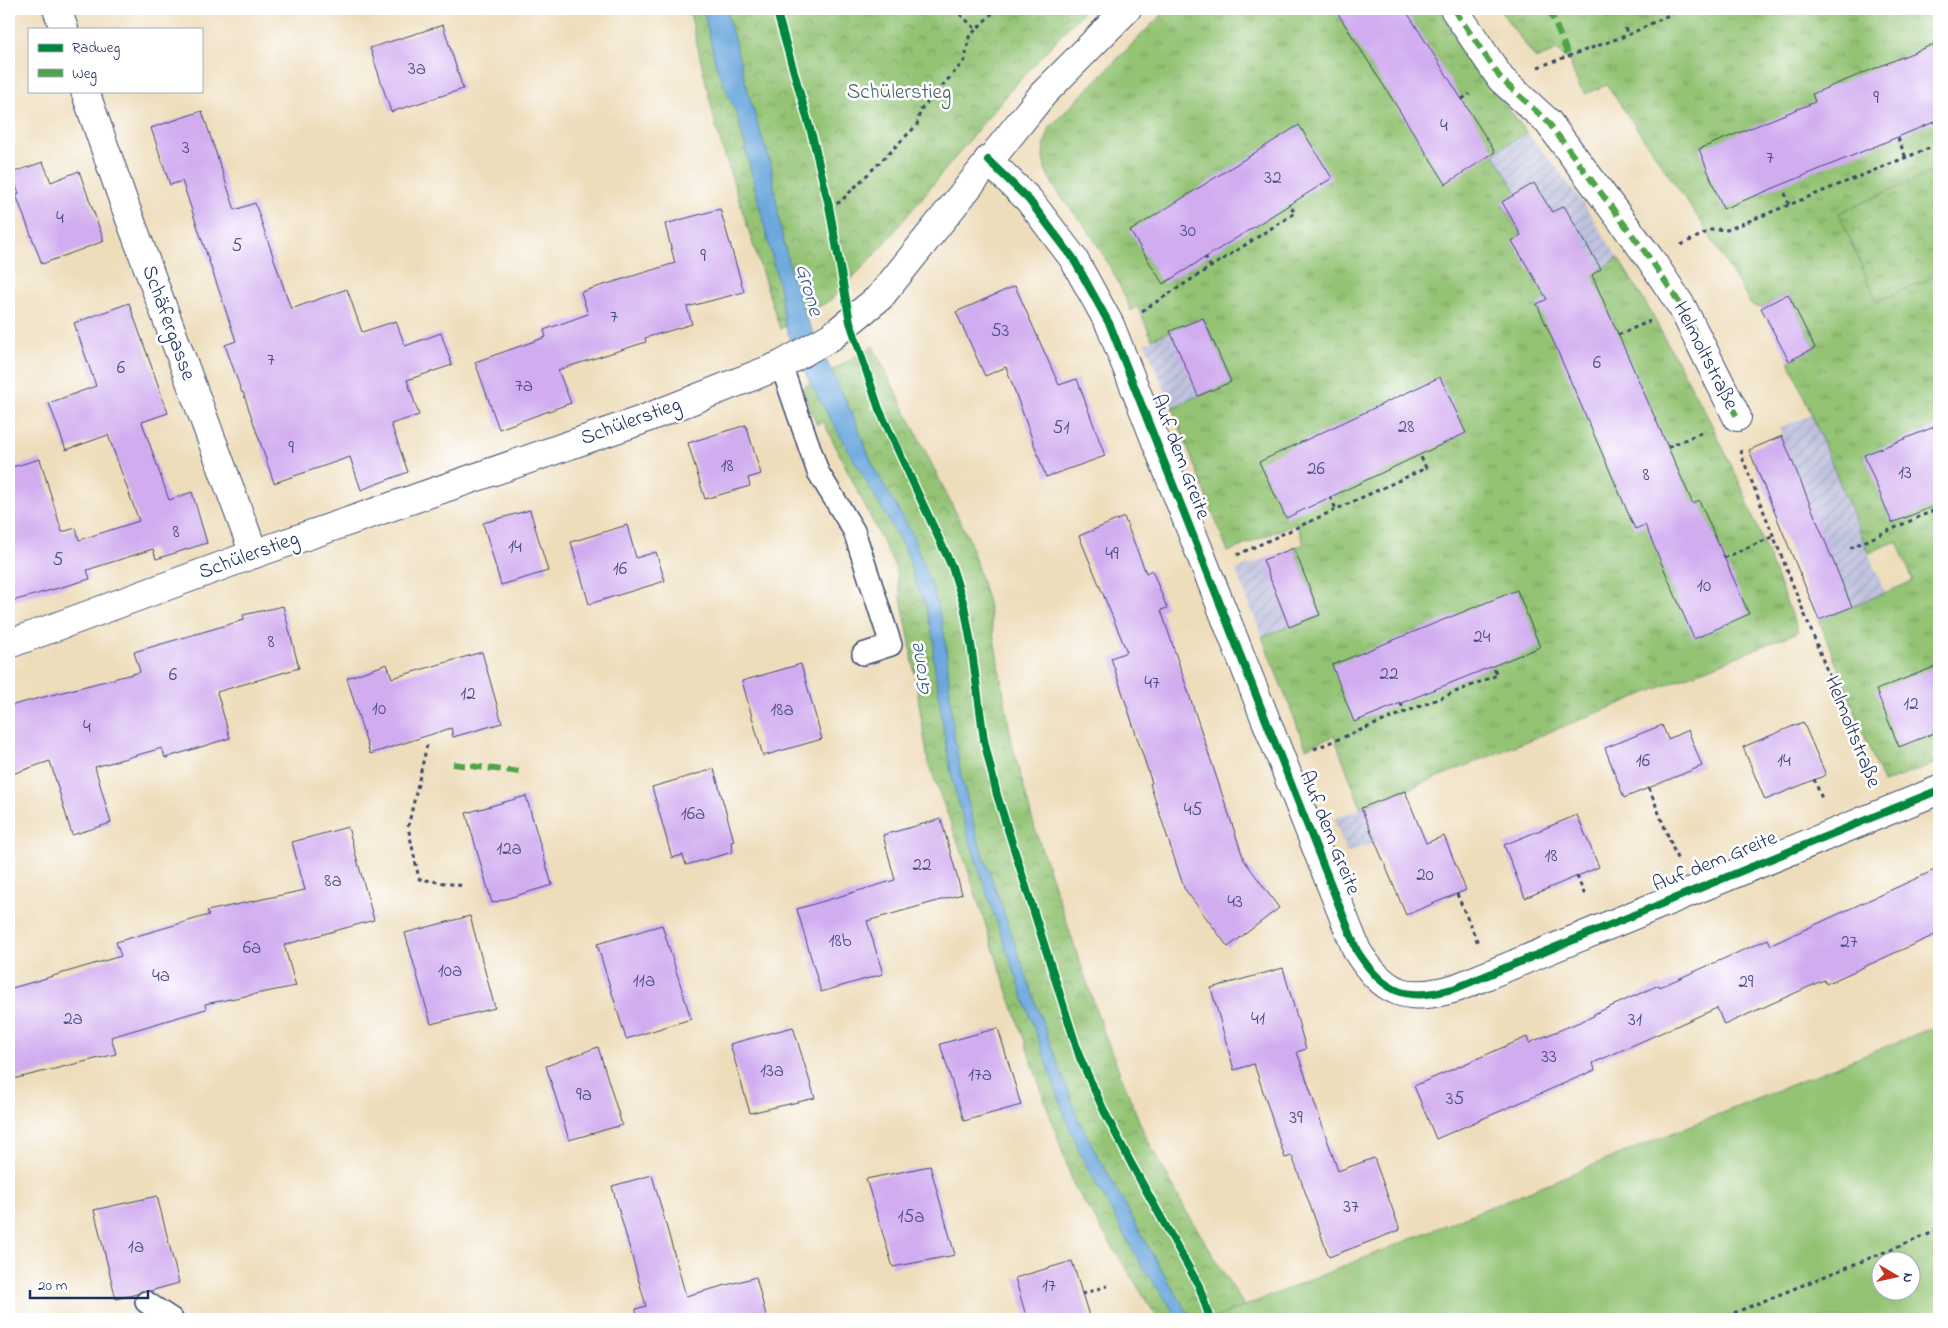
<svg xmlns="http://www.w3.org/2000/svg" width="1948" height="1328" font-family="'Indie Flower',sans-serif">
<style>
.industrial{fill:url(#industrial-furrows)}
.grass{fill:url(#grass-tufts);stroke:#577968}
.park{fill:url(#park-crowns);stroke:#577968}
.garden{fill:#93c373;stroke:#577968;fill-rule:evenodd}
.water{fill:#6ca8dd;stroke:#446c9e}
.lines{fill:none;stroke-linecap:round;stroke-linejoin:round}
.stream{stroke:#6ca8dd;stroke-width:11}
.building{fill:#d1adf0}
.service-casing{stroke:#3b496c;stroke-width:24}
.minor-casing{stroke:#3b496c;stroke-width:30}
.path{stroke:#3b496c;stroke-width:3;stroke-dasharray:4 4;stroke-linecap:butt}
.service{stroke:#fff;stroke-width:21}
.minor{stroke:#fff;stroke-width:28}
.quiet{stroke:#4fa44a;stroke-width:6;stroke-dasharray:12 6;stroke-linecap:butt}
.cycleway-casing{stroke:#fff;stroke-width:11}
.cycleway{stroke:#00873e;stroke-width:8}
.labels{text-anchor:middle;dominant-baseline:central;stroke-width:5;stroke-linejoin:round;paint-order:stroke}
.number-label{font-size:19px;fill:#484e82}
.park-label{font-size:21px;fill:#456365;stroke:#fff}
.street-label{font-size:21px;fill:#1b2f5e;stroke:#fff}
.water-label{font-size:22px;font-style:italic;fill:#37598a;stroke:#fff}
</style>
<defs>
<pattern id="industrial-furrows" width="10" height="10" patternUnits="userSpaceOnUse" patternTransform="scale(1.25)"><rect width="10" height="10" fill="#bfc2dd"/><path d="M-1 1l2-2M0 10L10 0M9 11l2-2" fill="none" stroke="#a4a7c0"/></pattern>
<pattern id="grass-tufts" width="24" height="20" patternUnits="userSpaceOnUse" patternTransform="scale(1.25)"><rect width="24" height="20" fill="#93c373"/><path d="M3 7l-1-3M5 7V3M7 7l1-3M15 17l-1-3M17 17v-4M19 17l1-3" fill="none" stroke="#779f62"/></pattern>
<pattern id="park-crowns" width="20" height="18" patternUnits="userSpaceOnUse" patternTransform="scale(1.25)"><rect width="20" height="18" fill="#93c373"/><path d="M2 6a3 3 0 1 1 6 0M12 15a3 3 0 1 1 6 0" fill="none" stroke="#779f62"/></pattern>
</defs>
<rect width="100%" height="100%" fill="#fff"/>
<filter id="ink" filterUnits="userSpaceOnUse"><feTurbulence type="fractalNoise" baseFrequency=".02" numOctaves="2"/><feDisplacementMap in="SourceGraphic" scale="10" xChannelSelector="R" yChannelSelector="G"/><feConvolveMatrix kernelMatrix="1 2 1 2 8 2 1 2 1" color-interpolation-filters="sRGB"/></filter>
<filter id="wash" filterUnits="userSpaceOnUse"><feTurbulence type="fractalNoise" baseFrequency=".0096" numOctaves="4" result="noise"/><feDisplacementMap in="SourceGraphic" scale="20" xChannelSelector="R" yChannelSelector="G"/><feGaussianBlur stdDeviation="1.12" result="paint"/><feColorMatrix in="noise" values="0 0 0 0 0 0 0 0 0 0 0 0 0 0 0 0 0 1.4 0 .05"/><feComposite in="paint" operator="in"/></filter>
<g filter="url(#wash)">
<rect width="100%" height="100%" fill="#edb"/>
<g class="industrial">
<path d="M1527,133L1556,167L1586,208L1618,258L1568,290L1521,235L1502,202L1517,193L1493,153Z"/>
<path d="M1203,318L1231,382L1172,407L1145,343Z"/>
<path d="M1812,415L1885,593L1819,620L1749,450L1782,436L1779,428Z"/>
<path d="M1294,548L1320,615L1262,637L1236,570Z"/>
<path d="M1405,791L1416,817L1404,822L1408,830L1347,853L1334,819Z"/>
</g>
<g class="grass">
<path d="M1167,9H1440L1459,43L1527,133L1493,153L1517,193L1502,203L1521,235L1568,289L1618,258L1645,302L1710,421L1742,488L1798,632L1361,808L1334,736L1306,748L1262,637L1320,615L1294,548L1304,544L1296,523L1228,552L1172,407L1231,382L1203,318L1152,339L1137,306L1131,311C1120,284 1107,260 1091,235C1077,213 1044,184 1043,157C1043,147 1047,137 1050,127Z"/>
<path d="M1499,9H1939V762L1883,783L1819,620L1913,581L1897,541L1869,553L1789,361L1815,348L1788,294L1761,308L1752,306L1703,225L1607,85L1585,94L1579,87L1570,63L1557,50L1536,59Z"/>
</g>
<g class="park">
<path d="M689,9H1085L1007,94L880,249L832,299L780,329L717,131Z"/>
<path d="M1939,169V274L1877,302L1839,213Z"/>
<path d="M873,346L969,539L988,603L1012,743L1034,826L1104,1033L1144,1133L1185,1209L1244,1306L1214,1319H1158L1074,1186L995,954L967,867L928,762L909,638L895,567L823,421L817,425L802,388Z"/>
</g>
<path class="garden" d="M1939,1025V1319H1213ZM1880,1260H1910V1290H1880Z"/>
<path class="water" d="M703,9H726L752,106L771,165L780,226L793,282L805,315L856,423L874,468L911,532L933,590L942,622L946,647L953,729L961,775L977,837L1046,1032L1079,1121L1161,1270L1192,1319H1179L1140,1263L1084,1161L1068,1124L989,900L967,832L953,783L945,740L933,656L934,641L925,604L915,582L908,555L810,383L785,326L780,290L738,118L716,65Z"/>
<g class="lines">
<path class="stream" d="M788,294L805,286"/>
</g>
<g id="blocks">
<g class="building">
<path d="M1335,9H1405L1495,152L1446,184Z"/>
<path d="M443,25L463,89L391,112L370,48Z"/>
<path d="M1939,42V120L1723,209L1699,149L1815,102L1812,94Z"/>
<path d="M202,111L235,210L255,203L291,309L347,289L362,332L396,321L405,346L441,333L452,365L407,380L419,415L391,424L408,472L361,490L350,457L274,483L243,392L242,393L225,345L236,341L182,181L170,185L151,128Z"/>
<path d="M1299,125L1332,178L1163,284L1130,231Z"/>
<path d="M43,162L51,182L79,171L104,241L42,264L16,195L19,194L11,173Z"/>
<path d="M1534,183L1552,212L1564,206L1601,269L1592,275L1693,504L1699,500L1749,614L1694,639L1645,525L1635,529L1537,304L1547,299L1512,241L1521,235L1502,202Z"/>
<path d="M720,209L744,292L687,307L692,324L645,338L646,342L558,370L571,403L499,429L475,362L546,337L544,330L588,314L581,292L675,263L665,224Z"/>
<path d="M1015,286L1059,385L1077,379L1105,456L1046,477L1006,367L985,376L956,312Z"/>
<path d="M1788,294L1815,348L1789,361L1761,308Z"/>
<path d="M129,303L168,413L142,422L169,500L192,492L207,543L156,559L153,549L87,570L90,579L9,602V468L40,459L62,532L76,528L79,540L139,521L108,435L66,450L49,403L96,386L74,323Z"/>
<path d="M1203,318L1231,382L1198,396L1170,331Z"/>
<path d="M1440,377L1466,433L1286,518L1259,462Z"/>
<path d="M746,425L761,474L748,478L750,486L705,499L688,443Z"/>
<path d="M1939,425V504L1892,523L1864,455Z"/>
<path d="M1782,436L1852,607L1819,620L1749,450Z"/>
<path d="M530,510L548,571L501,585L483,523Z"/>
<path d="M1124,517L1146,573L1152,570L1167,608L1161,610L1244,860L1279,908L1228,947L1184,888L1150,784L1152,783L1111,658L1127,652L1079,536Z"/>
<path d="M627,525L636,558L656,552L665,581L589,604L571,542Z"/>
<path d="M1294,548L1320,615L1289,627L1263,560Z"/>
<path d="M1517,590L1540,647L1354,722L1332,665Z"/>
<path d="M283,606L299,668L217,692L230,738L165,758L162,748L95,767L111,823L72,835L50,761L9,775V706L140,672L134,652L244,620L243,615Z"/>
<path d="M482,652L502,723L453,737L451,728L370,754L347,678L387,664L392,678Z"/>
<path d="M801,664L822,739L763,756L742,681Z"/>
<path d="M1939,665V731L1899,747L1876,690Z"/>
<path d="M1803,722L1826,775L1765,800L1743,747Z"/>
<path d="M1662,725L1668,739L1688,730L1702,766L1624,798L1605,748Z"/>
<path d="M714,769L734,841L731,842L733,852L686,865L683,855L672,858L652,787Z"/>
<path d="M1405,791L1426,843L1444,836L1466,890L1406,915L1361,808Z"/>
<path d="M526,796L552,885L492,903L466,813Z"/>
<path d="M1577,815L1599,867L1525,898L1504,845Z"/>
<path d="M941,819L962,894L867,921L883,974L821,992L797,909L895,880L883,835Z"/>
<path d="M348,827L374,920L284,945L296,986L205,1004L206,1009L111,1037L116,1054L9,1080V989L121,956L116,942L209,915L207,911L305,890L292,842Z"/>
<path d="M1939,868V933L1826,984L1824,980L1724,1025L1717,1008L1593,1063L1595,1070L1436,1139L1414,1086L1527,1037L1529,1043L1594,1016V1014L1659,985L1660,987L1768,939L1771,945Z"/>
<path d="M470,916L495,1008L431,1024L405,933Z"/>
<path d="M662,925L691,1019L626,1039L597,944Z"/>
<path d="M1283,968L1306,1049L1297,1052L1338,1171L1374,1158L1400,1230L1329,1257L1292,1156L1285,1158L1254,1064L1234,1070L1211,988Z"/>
<path d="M793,1027L815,1098L750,1113L730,1044Z"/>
<path d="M998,1028L1021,1105L964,1121L940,1044Z"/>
<path d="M598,1047L622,1125L569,1140L546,1066Z"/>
<path d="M930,1166L955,1255L893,1267L866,1179Z"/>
<path d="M652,1175L686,1296L756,1277L767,1319H637L636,1309L646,1306L612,1186Z"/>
<path d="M157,1196L179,1283L150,1291H141L137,1294L116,1299L94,1210Z"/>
<path d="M1072,1261L1090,1319H1027L1015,1278Z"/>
</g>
</g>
</g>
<g filter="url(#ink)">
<use href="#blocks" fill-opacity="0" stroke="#3b496c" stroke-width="1"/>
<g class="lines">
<g class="service-casing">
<g id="service">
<path d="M781,365L818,472L854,531L891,645L863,654"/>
<path d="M146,1302L172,1319"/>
</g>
</g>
<g class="minor-casing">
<g id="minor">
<path d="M57,9L64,29"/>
<path d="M1454,9L1501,79L1548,122L1651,260L1682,307L1737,417"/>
<path d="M85,91L124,203L254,554"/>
<path d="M988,160L1029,200L1073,258L1110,325L1357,951C1385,995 1407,1002 1456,988L1939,790"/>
<path d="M9,644L254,554L639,421L781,365L832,336L880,297L1043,94L1127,9"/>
</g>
</g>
<g class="path">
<path d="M954,9L976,29"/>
<path d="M1625,28L1628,35"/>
<path d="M1538,67L1628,35L1681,9"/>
<path d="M1462,99L1470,94"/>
<path d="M1898,138L1906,158"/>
<path d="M1785,193L1789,205"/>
<path d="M829,206L840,202L917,125L920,111L965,60L969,37L996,9"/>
<path d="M1681,245L1713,229L1727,230L1939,144"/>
<path d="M1205,257L1211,267"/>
<path d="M1142,311L1295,213L1289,204"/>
<path d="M1618,335L1650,321"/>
<path d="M1668,447L1705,431"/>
<path d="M1741,450L1742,457L1871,781"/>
<path d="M1330,497L1336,509"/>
<path d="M1850,548L1939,508"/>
<path d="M1237,555L1426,468L1420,455"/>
<path d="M1724,558L1774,536"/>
<path d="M1401,703L1404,713"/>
<path d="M427,745L408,827L419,879L464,886"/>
<path d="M1314,749L1497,675L1493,666"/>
<path d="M1814,779L1823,801"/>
<path d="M1649,788L1678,861"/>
<path d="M1577,876L1586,898"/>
<path d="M1457,894L1478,943"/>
<path d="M1082,1294L1107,1286"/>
<path d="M1719,1319L1939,1230"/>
</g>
<use href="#service" class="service"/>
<use href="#minor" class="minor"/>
<g class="quiet">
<path d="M1454,9L1501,79L1548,122L1651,260L1682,307L1737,417"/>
<path d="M1549,9L1569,57"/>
<path d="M453,764L521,772"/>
</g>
<g class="cycleway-casing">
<g id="cycleway">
<path d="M776,9L813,139L829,206L850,322L879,409L952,567L964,605L971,644L984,740L997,795L1080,1058L1105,1113L1132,1165L1199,1286L1210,1319"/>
<path d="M988,160L1029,200L1073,258L1110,325L1357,951C1385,995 1407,1002 1456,988L1939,790"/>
</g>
</g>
<use href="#cycleway" class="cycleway"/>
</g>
</g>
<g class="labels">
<g class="number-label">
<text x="417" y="69">3a</text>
<text x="1876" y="98">9</text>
<text x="1444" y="126">4</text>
<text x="186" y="148">3</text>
<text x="1770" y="158">7</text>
<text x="1273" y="178">32</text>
<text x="60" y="218">4</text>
<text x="1188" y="231">30</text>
<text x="237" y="246">5</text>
<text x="703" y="256">9</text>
<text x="614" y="317">7</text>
<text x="1000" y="331">53</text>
<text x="271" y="360">7</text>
<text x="1597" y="363">6</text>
<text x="121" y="368">6</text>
<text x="524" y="386">7a</text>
<text x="1406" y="427">28</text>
<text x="1061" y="428">51</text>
<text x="291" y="448">9</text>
<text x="727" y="466">18</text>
<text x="1316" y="469">26</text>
<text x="1905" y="473">13</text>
<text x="1646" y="475">8</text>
<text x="176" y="532">8</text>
<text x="515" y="547">14</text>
<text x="1112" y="554">49</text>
<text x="58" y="560">5</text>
<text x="620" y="569">16</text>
<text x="1704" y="586">10</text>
<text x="1482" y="637">24</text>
<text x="271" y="642">8</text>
<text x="1389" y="674">22</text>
<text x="173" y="675">6</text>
<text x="1152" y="683">47</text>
<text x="468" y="694">12</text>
<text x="1911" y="704">12</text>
<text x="379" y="709">10</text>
<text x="782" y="710">18a</text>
<text x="87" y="727">4</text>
<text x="1643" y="761">16</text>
<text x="1784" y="761">14</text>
<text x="1193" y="810">45</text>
<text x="693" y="814">16a</text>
<text x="509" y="849">12a</text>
<text x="1551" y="856">18</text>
<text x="922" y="865">22</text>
<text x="1425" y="875">20</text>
<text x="333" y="881">8a</text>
<text x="1235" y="902">43</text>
<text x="840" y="941">18b</text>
<text x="1849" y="942">27</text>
<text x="252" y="948">6a</text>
<text x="450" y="971">10a</text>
<text x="161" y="976">4a</text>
<text x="644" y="981">11a</text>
<text x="1746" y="982">29</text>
<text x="73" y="1019">2a</text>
<text x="1258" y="1019">41</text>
<text x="1635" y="1020">31</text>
<text x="1549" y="1057">33</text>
<text x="772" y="1071">13a</text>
<text x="980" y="1075">17a</text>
<text x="584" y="1095">9a</text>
<text x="1455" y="1099">35</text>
<text x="1296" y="1118">39</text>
<text x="1351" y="1207">37</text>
<text x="911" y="1217">15a</text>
<text x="136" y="1247">1a</text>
<text x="1049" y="1286">17</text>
</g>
<g class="park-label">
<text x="899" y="93">Schülerstieg</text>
</g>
<g class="street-label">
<text transform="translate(168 323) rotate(70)">Schäfergasse</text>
<text transform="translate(1705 356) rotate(63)">Helmoltstraße</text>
<text transform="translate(631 422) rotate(-20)">Schülerstieg</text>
<text transform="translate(1180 457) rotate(69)">Auf dem Greite</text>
<text transform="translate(249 556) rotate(-20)">Schülerstieg</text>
<text transform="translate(1852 732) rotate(68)">Helmoltstraße</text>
<text transform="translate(1329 833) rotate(68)">Auf dem Greite</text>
<text transform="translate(1715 862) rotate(-22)">Auf dem Greite</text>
</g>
<g class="water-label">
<text transform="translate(808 290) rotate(74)">Grone</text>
<text transform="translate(921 670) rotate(-97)">Grone</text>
</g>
</g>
<rect width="1948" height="1328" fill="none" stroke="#fff" stroke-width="30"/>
<rect x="28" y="28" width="175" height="65" fill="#ffffff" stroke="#a4acbf"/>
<rect x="38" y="44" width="25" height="8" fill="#00873e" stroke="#a4acbf"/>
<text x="72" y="52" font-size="15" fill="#1b2f5e">Radweg</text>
<rect x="38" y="69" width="25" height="8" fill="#4fa44a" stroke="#a4acbf"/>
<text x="72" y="78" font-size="15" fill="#1b2f5e">Weg</text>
<g transform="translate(1896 1276) rotate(99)"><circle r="24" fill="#ffffff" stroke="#a4acbf"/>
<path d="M0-4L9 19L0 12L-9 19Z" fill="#c8321e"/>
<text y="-8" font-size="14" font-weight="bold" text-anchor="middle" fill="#1b2f5e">N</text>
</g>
<path d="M30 1290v8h118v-8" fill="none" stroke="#1b2f5e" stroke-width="2.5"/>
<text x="38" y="1290" font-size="15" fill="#1b2f5e" stroke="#ffffff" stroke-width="4" paint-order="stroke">20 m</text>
</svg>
